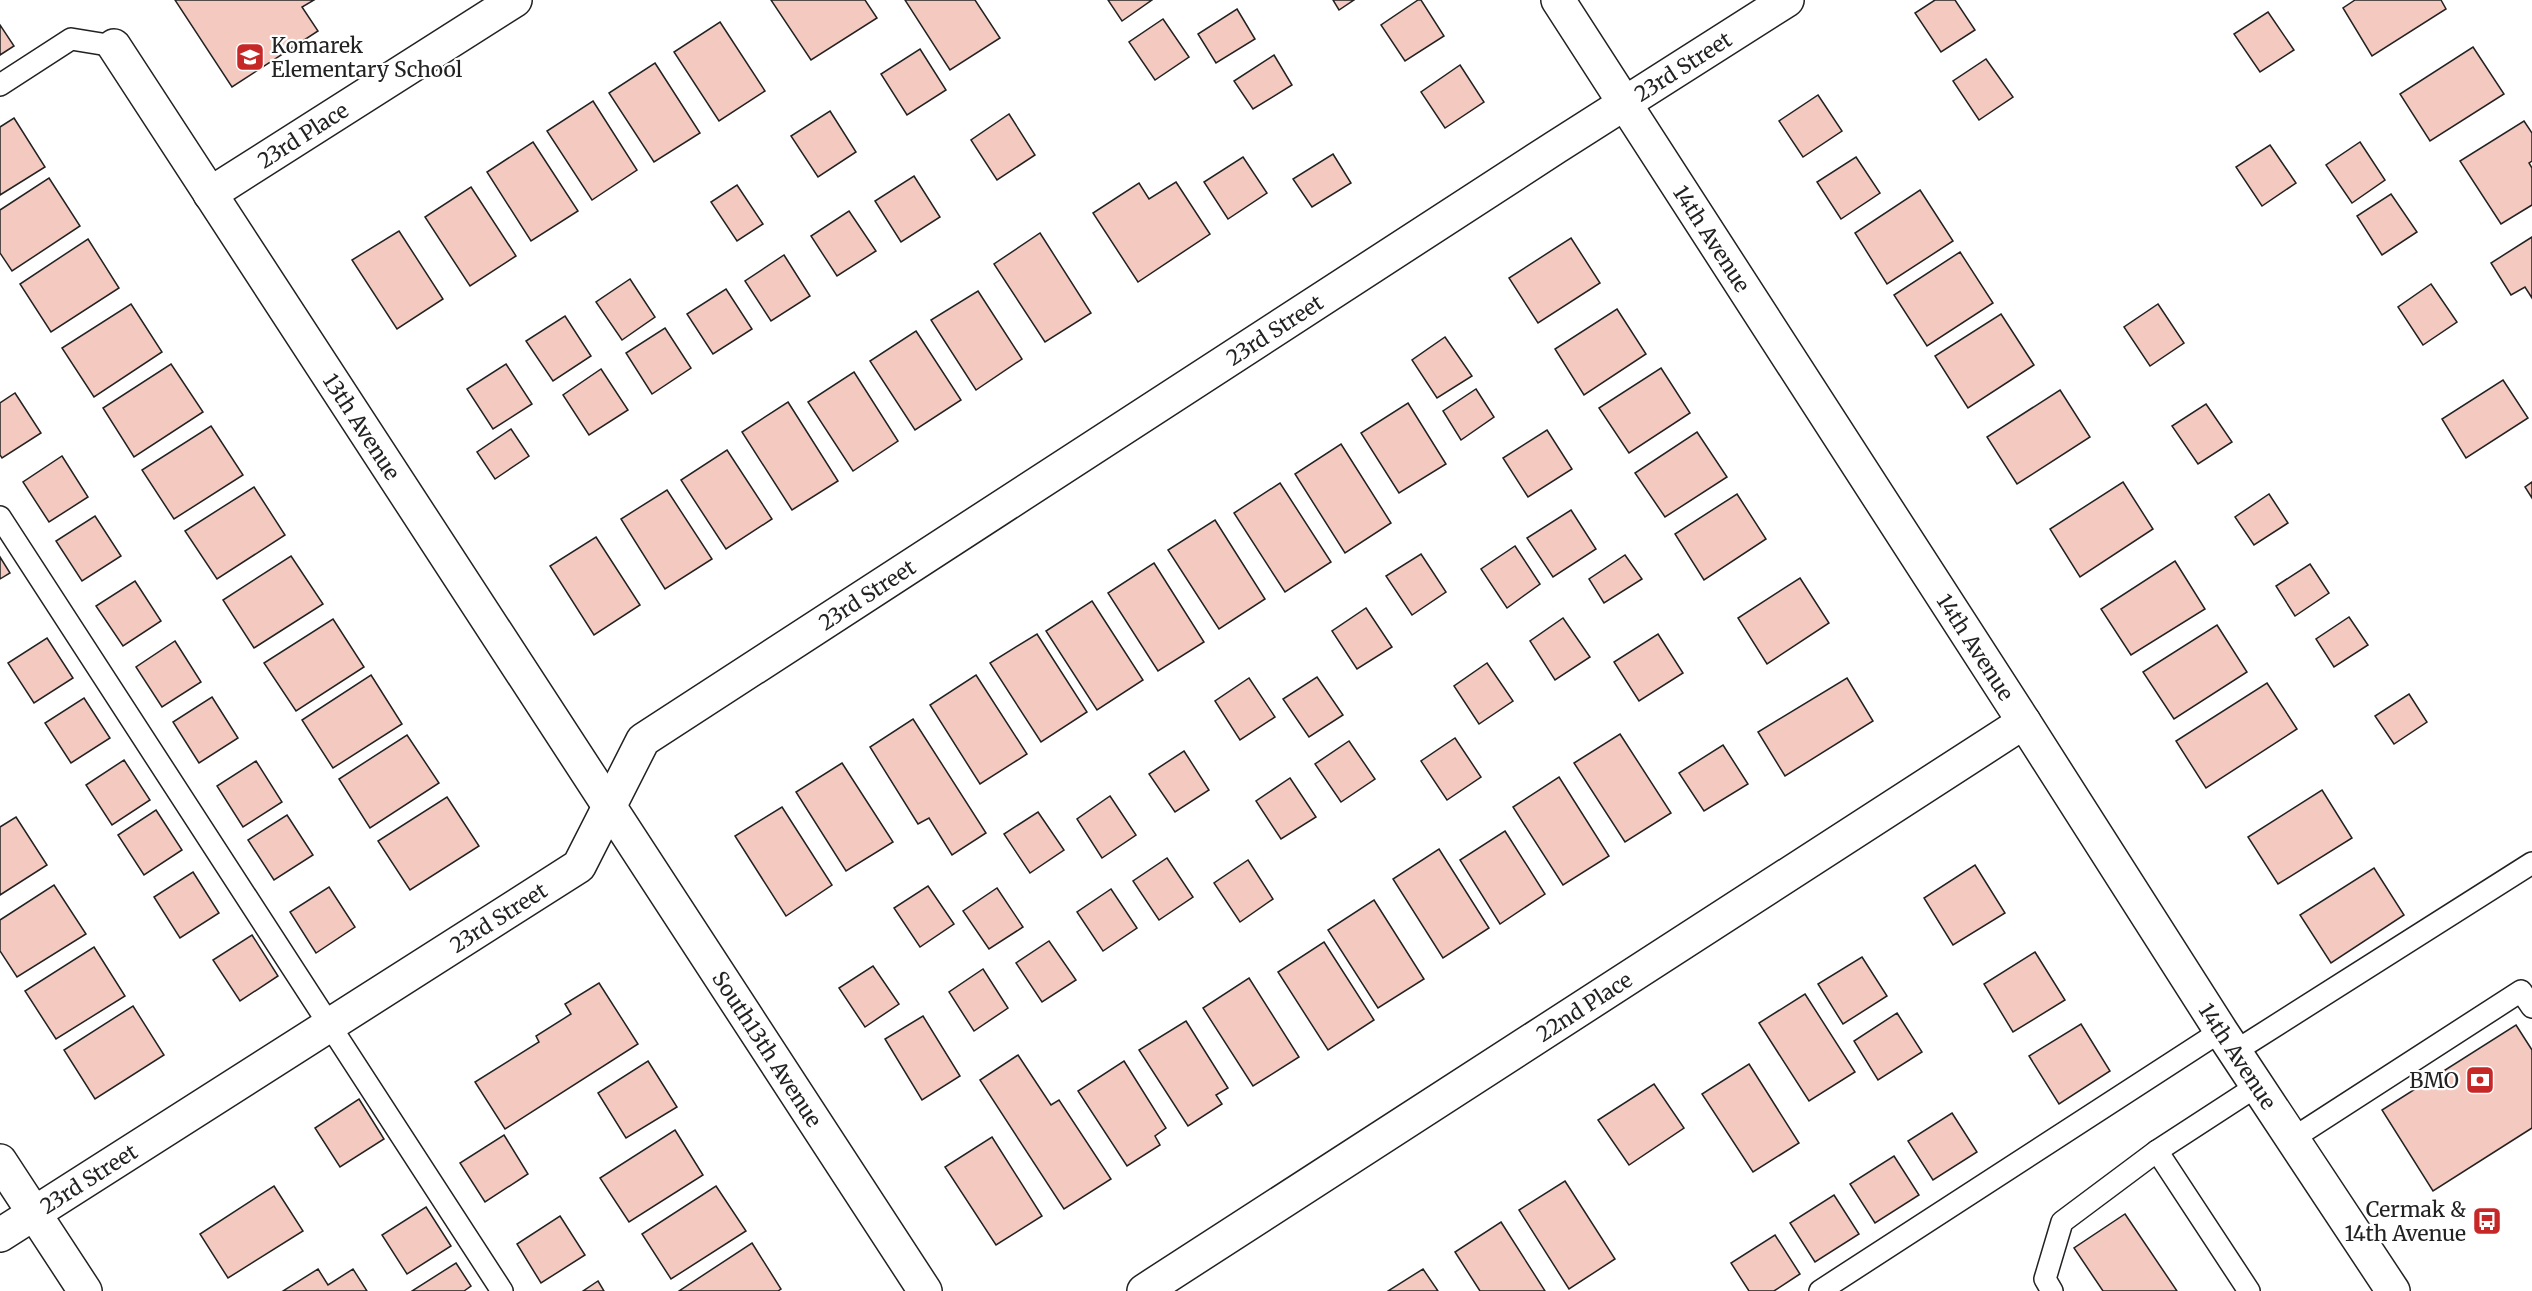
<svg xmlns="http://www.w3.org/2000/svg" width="2532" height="1291" font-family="Merriweather,serif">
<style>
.building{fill:#f3c9c0;stroke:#222;stroke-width:1.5}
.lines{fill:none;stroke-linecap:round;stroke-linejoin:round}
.lane-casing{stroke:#222;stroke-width:24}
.street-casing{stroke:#222;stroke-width:36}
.lane{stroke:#fff;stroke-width:21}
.street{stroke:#fff;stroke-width:33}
.labels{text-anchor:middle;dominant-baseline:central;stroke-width:4.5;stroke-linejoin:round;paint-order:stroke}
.poi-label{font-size:21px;fill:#222;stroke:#fff;text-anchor:end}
.street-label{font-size:21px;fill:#222;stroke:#fff}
</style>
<rect width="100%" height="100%" fill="#fff"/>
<g class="building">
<path d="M175,0H314L302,7L318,31L232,87Z"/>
<path d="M771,0H865L877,18L811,60Z"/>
<path d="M905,0H975L1000,38L950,70Z"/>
<path d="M1108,0H1152L1122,21Z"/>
<path d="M1333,0H1354L1339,10Z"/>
<path d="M1418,0H1421L1444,36L1405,61L1381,25Z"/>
<path d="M1935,0H1955L1975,30L1941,52L1915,13Z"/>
<path d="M2355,0H2441L2446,9L2372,56L2343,8Z"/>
<path d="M1237,9L1255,39L1216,63L1198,34Z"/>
<path d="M2268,12L2294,50L2260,72L2234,34Z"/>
<path d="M1163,19L1189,57L1155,80L1129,42Z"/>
<path d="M720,22L765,91L719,121L674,52Z"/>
<path d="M0,25L14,46L0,55Z"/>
<path d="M2473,47L2504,94L2430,141L2400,94Z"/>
<path d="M920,49L946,90L907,115L881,74Z"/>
<path d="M1274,55L1292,85L1253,109L1234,81Z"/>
<path d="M1986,59L2013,97L1979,120L1953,81Z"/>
<path d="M655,63L700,133L654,162L609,93Z"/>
<path d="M1460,65L1484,102L1445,128L1421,92Z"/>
<path d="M1818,95L1842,131L1803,157L1779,121Z"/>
<path d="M593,101L637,170L592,200L547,131Z"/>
<path d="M830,111L856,152L818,177L791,136Z"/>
<path d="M1009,114L1035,155L997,180L971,140Z"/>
<path d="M14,118L45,167L0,195V127Z"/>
<path d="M2524,121L2532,133V161L2529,163L2532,168V205L2501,224L2460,161Z"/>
<path d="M533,142L578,211L531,241L487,172Z"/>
<path d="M2360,142L2385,180L2352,203L2326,165Z"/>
<path d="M2270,145L2296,183L2262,206L2236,167Z"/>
<path d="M1333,154L1351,183L1312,207L1293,179Z"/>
<path d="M1243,157L1267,193L1228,219L1204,182Z"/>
<path d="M1856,157L1880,193L1841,219L1817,182Z"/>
<path d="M914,176L940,217L901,242L875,201Z"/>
<path d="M49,178L80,226L12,271L0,253V210Z"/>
<path d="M1176,182L1210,234L1138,282L1093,213L1139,183L1149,199Z"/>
<path d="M737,185L763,224L737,241L711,202Z"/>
<path d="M471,187L516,256L470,286L425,217Z"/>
<path d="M1920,190L1953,241L1887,284L1855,233Z"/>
<path d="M2391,194L2417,232L2382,255L2357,216Z"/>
<path d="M849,211L876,251L837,276L811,236Z"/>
<path d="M399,231L443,299L397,329L352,260Z"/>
<path d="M1040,233L1091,313L1045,342L994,264Z"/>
<path d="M2532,237V298L2525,287L2511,295L2491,263Z"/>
<path d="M1571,238L1600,283L1538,323L1509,278Z"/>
<path d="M88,239L119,288L51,332L20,284Z"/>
<path d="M1960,252L1993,303L1927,346L1894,295Z"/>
<path d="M784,255L810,296L771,321L745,281Z"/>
<path d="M630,279L655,317L622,340L596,302Z"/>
<path d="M2431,284L2457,322L2423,345L2398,307Z"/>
<path d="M726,289L752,329L713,354L687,314Z"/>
<path d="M978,291L1022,359L976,390L931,320Z"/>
<path d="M131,304L162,352L94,397L62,348Z"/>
<path d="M2158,304L2184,343L2150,366L2124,327Z"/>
<path d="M1617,309L1646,354L1584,395L1555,349Z"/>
<path d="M2001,314L2034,365L1968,408L1935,356Z"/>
<path d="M565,316L591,356L553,381L526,341Z"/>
<path d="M665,328L691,368L652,394L626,353Z"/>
<path d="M916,331L961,400L915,430L870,361Z"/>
<path d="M1445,337L1472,376L1437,398L1412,360Z"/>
<path d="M171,364L203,412L134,457L103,408Z"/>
<path d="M506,364L532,404L493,429L467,389Z"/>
<path d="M1661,368L1690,413L1629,453L1599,408Z"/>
<path d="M601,369L628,410L589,435L563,395Z"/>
<path d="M854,372L898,441L853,471L808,402Z"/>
<path d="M2503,380L2528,418L2466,458L2442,419Z"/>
<path d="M1476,389L1494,417L1461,440L1443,411Z"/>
<path d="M2060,390L2090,437L2017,484L1987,437Z"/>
<path d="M15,393L41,433L2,458L0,455V403Z"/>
<path d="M788,402L838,481L792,510L742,432Z"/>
<path d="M1408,403L1446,464L1399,493L1361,433Z"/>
<path d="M2206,404L2232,442L2198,464L2172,426Z"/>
<path d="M211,426L243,475L174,519L142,470Z"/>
<path d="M511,429L529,456L495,479L477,452Z"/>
<path d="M1547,430L1572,469L1528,497L1503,458Z"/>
<path d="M1697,432L1727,477L1665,517L1635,473Z"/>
<path d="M1341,444L1391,523L1345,553L1295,474Z"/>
<path d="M727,450L772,519L726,549L681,480Z"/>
<path d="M62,456L88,497L49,522L23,482Z"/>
<path d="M2123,482L2153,529L2080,577L2050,529Z"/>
<path d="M2532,482V498L2525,487Z"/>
<path d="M1280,483L1331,562L1285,592L1234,513Z"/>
<path d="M254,487L285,535L217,579L185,531Z"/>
<path d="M667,490L712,559L665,589L621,519Z"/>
<path d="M1737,494L1766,539L1704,580L1675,534Z"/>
<path d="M2269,494L2288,523L2254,545L2235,517Z"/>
<path d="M1571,510L1596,549L1553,577L1527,538Z"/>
<path d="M95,516L121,556L82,581L56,541Z"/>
<path d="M1215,520L1265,599L1219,629L1168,550Z"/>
<path d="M596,537L640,605L594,635L550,566Z"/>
<path d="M1515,546L1540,584L1507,608L1481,569Z"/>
<path d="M1421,554L1446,592L1412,615L1386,576Z"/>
<path d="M1625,555L1642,579L1604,603L1589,579Z"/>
<path d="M291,556L323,604L254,648L223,600Z"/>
<path d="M0,557L10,573L0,579Z"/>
<path d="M2175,561L2205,609L2131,655L2101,609Z"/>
<path d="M1154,563L1204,642L1158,671L1108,593Z"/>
<path d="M2310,564L2329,593L2295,616L2276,586Z"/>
<path d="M1800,578L1829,623L1767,664L1738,618Z"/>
<path d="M135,581L161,621L123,646L96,606Z"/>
<path d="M1092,601L1143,680L1097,710L1046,631Z"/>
<path d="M1366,608L1392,647L1357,669L1332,631Z"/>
<path d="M2349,617L2368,645L2334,667L2316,639Z"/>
<path d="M1563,618L1590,657L1555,680L1530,641Z"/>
<path d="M333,619L364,667L296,711L264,663Z"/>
<path d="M2217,625L2247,672L2174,719L2143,672Z"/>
<path d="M1037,634L1087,712L1041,742L990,663Z"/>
<path d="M1658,634L1683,673L1639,701L1614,662Z"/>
<path d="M47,638L73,678L34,703L8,663Z"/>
<path d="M175,641L201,682L162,707L136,667Z"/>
<path d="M1487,663L1513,701L1479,724L1454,686Z"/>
<path d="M371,675L402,724L333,768L302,720Z"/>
<path d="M976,675L1027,754L980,784L930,705Z"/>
<path d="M1317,677L1343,715L1309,737L1283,699Z"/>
<path d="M1249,678L1275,717L1240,740L1215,701Z"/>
<path d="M1847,678L1873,721L1785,776L1758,732Z"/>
<path d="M2267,683L2297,729L2206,788L2176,741Z"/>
<path d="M2409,694L2427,722L2394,744L2375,716Z"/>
<path d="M212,697L238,738L199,763L173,722Z"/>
<path d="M84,698L110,738L71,763L45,723Z"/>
<path d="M913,719L986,833L952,855L929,818L918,824L870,747Z"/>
<path d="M1620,734L1671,813L1625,842L1574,763Z"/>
<path d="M407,735L439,783L370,828L339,779Z"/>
<path d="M1455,738L1481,777L1447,800L1421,761Z"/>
<path d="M1349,741L1375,779L1341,802L1315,764Z"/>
<path d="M1723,745L1748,784L1704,811L1679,773Z"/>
<path d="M1184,751L1209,790L1175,812L1149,774Z"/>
<path d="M124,760L150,800L112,825L86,785Z"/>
<path d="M256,761L282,802L243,827L217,786Z"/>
<path d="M842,763L893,842L846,871L796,792Z"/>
<path d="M1559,777L1609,856L1563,885L1513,807Z"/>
<path d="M1290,778L1316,817L1281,839L1256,801Z"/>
<path d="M2322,790L2352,838L2278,884L2248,837Z"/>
<path d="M1110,796L1136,835L1102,858L1077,819Z"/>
<path d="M447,797L479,846L410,890L378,841Z"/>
<path d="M782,807L832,885L786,916L735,836Z"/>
<path d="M156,810L182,850L144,875L118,835Z"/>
<path d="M1038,812L1064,850L1030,873L1004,834Z"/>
<path d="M287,815L313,855L274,880L248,840Z"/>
<path d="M16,817L47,865L0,895V827Z"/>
<path d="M1505,831L1545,894L1500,924L1460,860Z"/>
<path d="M1439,849L1489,928L1443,958L1393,879Z"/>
<path d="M1167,858L1193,897L1159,920L1133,881Z"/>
<path d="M1248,860L1273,899L1240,922L1214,883Z"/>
<path d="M1975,865L2005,913L1953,945L1924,898Z"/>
<path d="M2374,868L2404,915L2331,963L2300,915Z"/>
<path d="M193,872L219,913L180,938L154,897Z"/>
<path d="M54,885L86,934L17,977L0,951V920Z"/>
<path d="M928,886L954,924L920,947L894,908Z"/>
<path d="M329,887L355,927L316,953L290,912Z"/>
<path d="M997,888L1023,927L989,949L963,911Z"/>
<path d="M1111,889L1137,928L1103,951L1077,912Z"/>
<path d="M1374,900L1424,979L1378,1008L1328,930Z"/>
<path d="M252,935L278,976L240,1001L213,960Z"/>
<path d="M1049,941L1076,980L1042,1002L1016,963Z"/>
<path d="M1324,942L1374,1020L1328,1050L1278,972Z"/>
<path d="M94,947L125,996L56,1039L25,991Z"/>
<path d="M2035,952L2065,1000L2013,1032L1984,984Z"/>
<path d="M1862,957L1887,996L1843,1024L1818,984Z"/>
<path d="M873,966L899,1004L865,1027L839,988Z"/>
<path d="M983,969L1008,1008L974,1031L949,992Z"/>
<path d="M1249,978L1299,1057L1253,1086L1203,1008Z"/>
<path d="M599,983L638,1044L505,1129L475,1082L539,1042L536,1036L571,1014L565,1004Z"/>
<path d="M1805,994L1855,1072L1809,1101L1759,1023Z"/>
<path d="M133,1006L164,1055L95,1099L64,1050Z"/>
<path d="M1897,1013L1922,1052L1878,1080L1854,1041Z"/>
<path d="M923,1016L960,1076L922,1100L885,1039Z"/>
<path d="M1186,1021L1228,1088L1216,1095L1222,1104L1188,1126L1139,1050Z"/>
<path d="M2081,1024L2110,1071L2059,1104L2029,1056Z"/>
<path d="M2516,1025L2532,1050V1128L2433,1191L2382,1110Z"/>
<path d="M1018,1055L1051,1105L1059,1100L1111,1179L1064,1209L980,1080Z"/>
<path d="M648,1061L677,1107L626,1138L598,1093Z"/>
<path d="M1124,1061L1166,1128L1155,1136L1160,1145L1127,1166L1078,1091Z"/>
<path d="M1749,1064L1799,1143L1753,1172L1702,1094Z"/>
<path d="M1654,1084L1684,1128L1629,1165L1598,1120Z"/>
<path d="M359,1099L384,1139L340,1167L315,1128Z"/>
<path d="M1952,1113L1977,1152L1933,1180L1908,1141Z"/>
<path d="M675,1130L703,1175L629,1222L600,1178Z"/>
<path d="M504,1135L528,1174L485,1202L460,1163Z"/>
<path d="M992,1137L1042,1216L996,1245L945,1167Z"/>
<path d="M1894,1156L1919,1195L1875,1223L1850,1184Z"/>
<path d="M1565,1181L1615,1259L1569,1289L1519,1210Z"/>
<path d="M274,1186L303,1231L228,1278L200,1234Z"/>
<path d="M716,1186L746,1231L671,1279L642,1234Z"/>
<path d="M1834,1195L1859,1234L1815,1262L1790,1223Z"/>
<path d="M426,1207L451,1246L407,1274L382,1235Z"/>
<path d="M2125,1214L2177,1291H2103L2074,1248Z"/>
<path d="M560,1216L585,1255L541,1283L517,1244Z"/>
<path d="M1501,1222L1545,1291H1480L1455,1252Z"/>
<path d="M1775,1235L1800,1274L1774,1291H1749L1731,1263Z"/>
<path d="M752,1243L781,1289L778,1291H679Z"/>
<path d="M456,1263L471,1286L464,1291H412Z"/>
<path d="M318,1269L328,1285L353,1269L367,1291H283Z"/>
<path d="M1423,1269L1438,1291H1388Z"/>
<path d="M598,1281L604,1291H583Z"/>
</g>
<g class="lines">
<g class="lane-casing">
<g id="lane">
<path d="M0,85L71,39L114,46"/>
<path d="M0,517L502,1291"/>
<path d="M2234,1052L2532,863"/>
<path d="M2292,1139L2521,991L2532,1007"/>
<path d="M2157,1151L2249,1291"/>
<path d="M1820,1291L2221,1031"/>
<path d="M2052,1291L2045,1279L2062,1222L2157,1151L2257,1086"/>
</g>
</g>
<g class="street-casing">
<g id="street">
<path id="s1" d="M1558,0L2024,722L2221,1031L2393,1291"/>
<path id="s2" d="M114,46L925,1291"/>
<path id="s3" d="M210,194L515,0"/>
<path d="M0,1161L85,1291"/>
<path id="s4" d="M0,1235L579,866L643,740L1556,147L1787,0"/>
<path id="s5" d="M1144,1291L2024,722"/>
</g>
</g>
<use href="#lane" class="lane"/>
<use href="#street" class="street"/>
</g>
<defs>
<g id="school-square" transform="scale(1.5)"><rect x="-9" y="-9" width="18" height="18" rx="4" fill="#c62828" stroke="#fff"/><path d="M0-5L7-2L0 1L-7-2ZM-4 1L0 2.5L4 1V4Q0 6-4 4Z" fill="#fff"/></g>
<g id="bank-square" transform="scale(1.5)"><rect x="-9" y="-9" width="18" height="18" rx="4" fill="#c62828" stroke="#fff"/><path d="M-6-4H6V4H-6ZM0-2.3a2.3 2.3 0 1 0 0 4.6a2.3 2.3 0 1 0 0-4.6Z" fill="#fff"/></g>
<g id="bus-square" transform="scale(1.5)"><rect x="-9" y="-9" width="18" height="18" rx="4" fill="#c62828" stroke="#fff"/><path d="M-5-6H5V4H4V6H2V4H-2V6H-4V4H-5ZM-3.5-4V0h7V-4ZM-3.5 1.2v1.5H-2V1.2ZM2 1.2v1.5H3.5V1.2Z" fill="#fff"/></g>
</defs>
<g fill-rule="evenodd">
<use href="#school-square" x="250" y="57"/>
<use href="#bank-square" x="2480" y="1080"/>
<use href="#bus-square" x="2487" y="1221"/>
</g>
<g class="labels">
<g class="poi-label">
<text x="271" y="45" text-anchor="start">Komarek<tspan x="271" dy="24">Elementary School</tspan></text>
<text x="2459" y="1080">BMO</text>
<text x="2466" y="1209">Cermak &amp;<tspan x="2466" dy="24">14th Avenue</tspan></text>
</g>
<g class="street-label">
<text stroke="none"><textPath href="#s4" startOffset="2067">23rd Street</textPath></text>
<text stroke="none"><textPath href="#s3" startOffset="110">23rd Place</textPath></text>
<text stroke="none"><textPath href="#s1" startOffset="284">14th Avenue</textPath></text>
<text stroke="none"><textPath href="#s4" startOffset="1581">23rd Street</textPath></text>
<text stroke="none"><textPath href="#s2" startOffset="454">13th Avenue</textPath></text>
<text stroke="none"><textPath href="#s4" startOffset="1095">23rd Street</textPath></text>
<text stroke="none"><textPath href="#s1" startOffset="770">14th Avenue</textPath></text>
<text stroke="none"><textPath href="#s4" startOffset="591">23rd Street</textPath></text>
<text stroke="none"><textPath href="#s5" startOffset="524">22nd Place</textPath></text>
<text stroke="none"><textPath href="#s2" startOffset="1197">South13th Avenue</textPath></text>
<text stroke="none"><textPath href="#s1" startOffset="1256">14th Avenue</textPath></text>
<text stroke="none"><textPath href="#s4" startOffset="105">23rd Street</textPath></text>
</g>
</g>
</svg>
